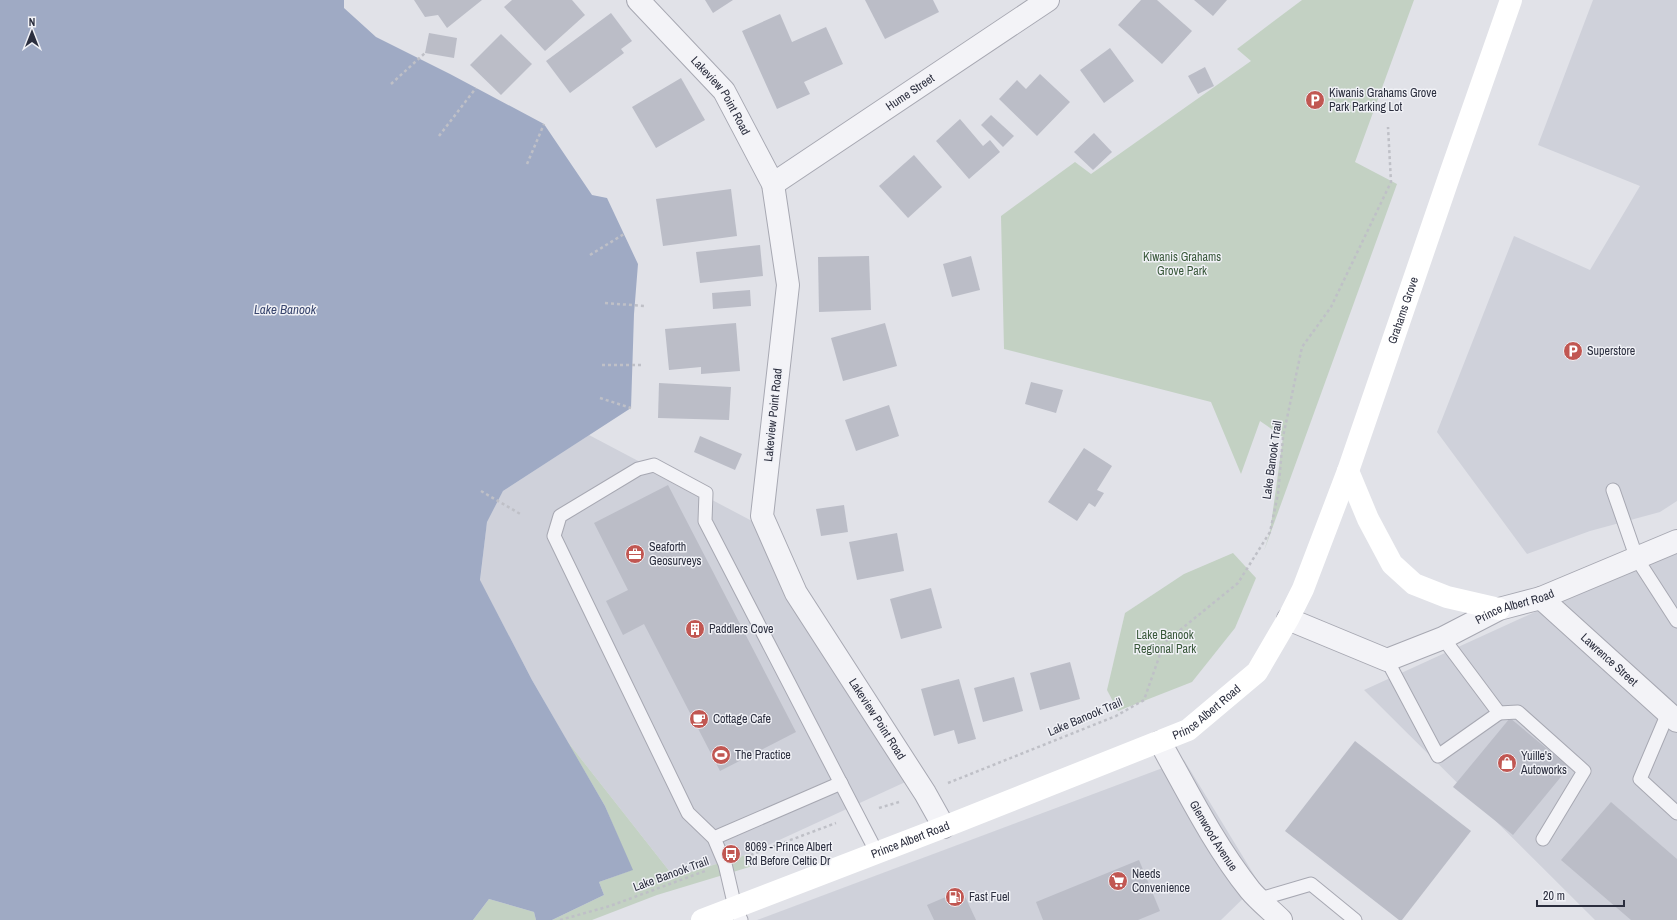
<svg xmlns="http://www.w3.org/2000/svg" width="1677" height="920" font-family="'Archivo Narrow',sans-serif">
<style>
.built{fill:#cfd1da}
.park{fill:#c3d1c3}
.water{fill:#9faac4}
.building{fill:#bbbdc7}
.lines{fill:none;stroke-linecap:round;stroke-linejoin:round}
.service-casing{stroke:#a7a8b2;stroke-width:15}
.minor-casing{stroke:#a7a8b2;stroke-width:24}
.path{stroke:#bfc0c7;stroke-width:2.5;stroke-dasharray:3 3;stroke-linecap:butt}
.service{stroke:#f3f3f7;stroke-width:13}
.minor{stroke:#f3f3f7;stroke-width:22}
.secondary{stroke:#fff;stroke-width:22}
.labels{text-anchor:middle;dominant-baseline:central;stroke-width:3;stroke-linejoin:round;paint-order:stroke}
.street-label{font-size:12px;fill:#2b2e3e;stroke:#f0f1f6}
.poi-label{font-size:12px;fill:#2b2e3e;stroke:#f0f1f6;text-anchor:start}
.park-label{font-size:12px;fill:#39583a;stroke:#f0f1f6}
.water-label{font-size:13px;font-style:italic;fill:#39466e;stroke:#f0f1f6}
</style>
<rect width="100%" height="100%" fill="#e1e2e8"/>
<g class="built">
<path d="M1593,0H1677V501L1660,512L1590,531L1527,554L1437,432L1514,236L1590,270L1640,186L1538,145Z"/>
<path d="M589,435L752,521L914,778L749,854L674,877L567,741L532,680L480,581L487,521L503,491Z"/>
<path d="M1677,543V920H1595L1364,690L1651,559Z"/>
<path d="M1184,760L1259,883L1221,920H757Z"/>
</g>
<g class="park">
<path d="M1302,0H1414L1355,162L1397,184L1264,551L1270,532L1283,437L1260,421L1241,474L1211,402L1004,349L1001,216L1075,162L1091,174L1251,61L1237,49Z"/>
<path d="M1233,553L1256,578L1235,628L1192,682L1118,711L1107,690L1125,613L1184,574Z"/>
<path d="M567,741L674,877L749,854L756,865L657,895L592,920H552L604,895L599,882L632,870L605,806Z"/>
<path d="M489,899L534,912L536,920H473Z"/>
</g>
<path class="water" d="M0,0H344V8L376,37L450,74L544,124L592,195L607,198L638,264L634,314L631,408L503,491L487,522L480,580L532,680L605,806L633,870L599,882L604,895L552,920H536L534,912L489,899L473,920H0Z"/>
<g class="building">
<path d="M414,0H482L447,28L438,15L425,17Z"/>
<path d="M512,0H572L585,15L545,51L504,7Z"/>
<path d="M705,0H733L713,13Z"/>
<path d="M865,0H933L939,12L885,39Z"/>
<path d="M1141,0H1157L1192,31L1162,64L1118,25Z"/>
<path d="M1194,0H1227L1213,16Z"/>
<path d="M611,13L632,41L621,49L624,53L570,93L546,61Z"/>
<path d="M780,14L792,42L826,27L843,64L804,82L810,94L777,109L742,31Z"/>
<path d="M429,33L457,38L454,58L425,53Z"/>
<path d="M501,34L532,64L501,95L470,65Z"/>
<path d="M1110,48L1134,81L1104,103L1080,70Z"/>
<path d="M1205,67L1214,86L1198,94L1188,76Z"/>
<path d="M1040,74L1070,102L1037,136L999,99L1017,80L1026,89Z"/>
<path d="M681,78L705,120L656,148L632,107Z"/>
<path d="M991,115L1014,136L1003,147L981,125Z"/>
<path d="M960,119L983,146L990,140L1000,152L969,179L936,141Z"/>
<path d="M1094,133L1112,152L1093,170L1074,152Z"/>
<path d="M914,155L942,187L908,218L879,186Z"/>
<path d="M731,189L737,236L663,246L656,199Z"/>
<path d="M760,245L763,276L700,283L696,252Z"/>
<path d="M869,256L871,310L819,312L818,257Z"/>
<path d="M971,256L980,290L952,297L943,264Z"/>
<path d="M750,290L751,306L713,309L712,293Z"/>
<path d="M736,323L740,371L701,374V367L669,370L665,329Z"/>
<path d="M885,323L897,366L843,381L831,338Z"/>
<path d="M1031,382L1063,390L1056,413L1025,404Z"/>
<path d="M659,383L731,387L729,420L658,418Z"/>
<path d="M889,405L899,436L856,451L845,420Z"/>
<path d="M700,436L742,454L735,470L694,452Z"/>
<path d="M1084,448L1112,466L1097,490L1104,493L1095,507L1089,503L1077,521L1048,502Z"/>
<path d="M668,485L796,732L720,771L644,624L623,635L606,601L628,590L594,523Z"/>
<path d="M844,505L848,532L821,536L816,509Z"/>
<path d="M897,533L904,571L857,580L849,542Z"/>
<path d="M931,588L942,628L901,639L890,599Z"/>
<path d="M1070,662L1080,699L1040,710L1030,673Z"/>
<path d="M1014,677L1023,711L983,722L974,688Z"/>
<path d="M959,679L976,739L958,744L954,730L934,736L921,689Z"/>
<path d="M1510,718L1569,767L1513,835L1453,787Z"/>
<path d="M1355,741L1471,831L1402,920H1399L1285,831Z"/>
<path d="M1611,802L1677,859V920H1631L1561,860Z"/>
<path d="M1139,860L1160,911L1138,920H1043L1036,902Z"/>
<path d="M962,890L976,920H934L927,905Z"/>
</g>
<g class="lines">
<g class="service-casing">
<g id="service">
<path d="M1613,490L1637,559L1677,621"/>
<path d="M1443,638L1499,713L1518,712L1584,771L1543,839"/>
<path d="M1387,660L1438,756L1499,713"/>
<path d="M1668,713L1640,779L1677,813"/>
<path d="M714,838L841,783"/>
<path d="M1260,899L1311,884L1355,920"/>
<path d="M741,920L735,907L725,864L714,838L688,813L554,536L560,516L638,469L654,465L706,493L705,521L877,853"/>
</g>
</g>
<g class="minor-casing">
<g id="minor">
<path id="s1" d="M638,0L724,91L773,184L788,285L762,516L796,593L925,793L944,827"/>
<path id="s2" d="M773,184L1048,0"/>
<path id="s3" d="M1541,598L1677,721"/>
<path id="s4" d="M1288,619L1387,660L1443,638L1499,609L1541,598L1677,541"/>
<path id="s5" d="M1160,742C1188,792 1214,845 1250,890C1259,901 1271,910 1281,920"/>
</g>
</g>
<g class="path">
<path d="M391,84L425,53"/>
<path d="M439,136L476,88"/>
<path d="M527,164L544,124"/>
<path d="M590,255L624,234"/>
<path d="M605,303L644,306"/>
<path d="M602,365H644"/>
<path d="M600,398L631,408"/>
<path d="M481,491L522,515"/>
<path d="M948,783L1116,716L1144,700L1164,643L1238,583L1270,532L1278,494L1283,437L1302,347L1331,307L1391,182L1388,127"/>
<path d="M879,808L899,802"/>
<path d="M745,857L836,823"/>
<path d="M560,920L610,906L705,871"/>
</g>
<use href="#service" class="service"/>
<use href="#minor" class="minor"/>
<g class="secondary">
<path d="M1348,471L1368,519L1392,564L1414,584L1447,597L1499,609"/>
<path id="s6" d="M702,920L944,827L1188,730L1257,672L1288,619L1303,589L1348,471L1450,174L1511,0"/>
</g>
</g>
<defs>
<g id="parking-disc" transform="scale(1)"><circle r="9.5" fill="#c15752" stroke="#f0f1f6"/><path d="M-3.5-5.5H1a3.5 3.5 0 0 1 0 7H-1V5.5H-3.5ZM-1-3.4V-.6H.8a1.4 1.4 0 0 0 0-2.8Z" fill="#fff"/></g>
<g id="office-disc" transform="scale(1)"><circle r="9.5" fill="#c15752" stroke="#f0f1f6"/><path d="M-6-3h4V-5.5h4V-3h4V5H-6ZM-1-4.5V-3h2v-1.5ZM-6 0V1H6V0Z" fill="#fff"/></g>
<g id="building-disc" transform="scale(1)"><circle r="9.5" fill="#c15752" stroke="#f0f1f6"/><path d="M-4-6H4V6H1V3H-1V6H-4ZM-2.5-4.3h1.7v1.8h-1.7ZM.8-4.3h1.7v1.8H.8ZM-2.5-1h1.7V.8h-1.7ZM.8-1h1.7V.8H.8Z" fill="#fff"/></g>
<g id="cafe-disc" transform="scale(1)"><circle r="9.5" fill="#c15752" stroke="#f0f1f6"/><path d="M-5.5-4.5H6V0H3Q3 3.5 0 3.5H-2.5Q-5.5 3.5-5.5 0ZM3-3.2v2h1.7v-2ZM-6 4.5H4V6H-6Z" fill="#fff"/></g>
<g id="stadium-disc" transform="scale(1)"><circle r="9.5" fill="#c15752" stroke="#f0f1f6"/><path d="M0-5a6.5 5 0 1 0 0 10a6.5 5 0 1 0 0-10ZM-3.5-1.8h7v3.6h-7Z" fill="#fff"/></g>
<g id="shop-disc" transform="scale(1)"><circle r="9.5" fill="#c15752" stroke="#f0f1f6"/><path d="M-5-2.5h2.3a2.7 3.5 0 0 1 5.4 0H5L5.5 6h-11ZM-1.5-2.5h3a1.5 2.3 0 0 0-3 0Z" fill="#fff"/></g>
<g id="bus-disc" transform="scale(1)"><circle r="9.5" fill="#c15752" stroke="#f0f1f6"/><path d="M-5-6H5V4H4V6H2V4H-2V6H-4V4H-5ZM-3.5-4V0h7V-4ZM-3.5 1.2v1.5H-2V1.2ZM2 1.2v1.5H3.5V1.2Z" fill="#fff"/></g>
<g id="supermarket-disc" transform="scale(1)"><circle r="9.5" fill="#c15752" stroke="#f0f1f6"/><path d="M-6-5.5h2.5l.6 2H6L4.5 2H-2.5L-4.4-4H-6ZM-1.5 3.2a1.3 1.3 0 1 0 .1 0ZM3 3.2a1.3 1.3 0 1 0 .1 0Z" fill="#fff"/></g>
<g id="fuel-disc" transform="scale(1)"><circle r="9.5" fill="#c15752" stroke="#f0f1f6"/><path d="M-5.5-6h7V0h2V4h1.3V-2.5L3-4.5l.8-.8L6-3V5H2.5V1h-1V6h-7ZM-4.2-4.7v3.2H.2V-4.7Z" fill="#fff"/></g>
</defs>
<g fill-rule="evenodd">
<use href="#parking-disc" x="1315" y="100"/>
<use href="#parking-disc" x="1573" y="351"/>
<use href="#office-disc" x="635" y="554"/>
<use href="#building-disc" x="695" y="629"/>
<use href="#cafe-disc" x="699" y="719"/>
<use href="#stadium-disc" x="721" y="755"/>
<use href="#shop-disc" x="1507" y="763"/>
<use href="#bus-disc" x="731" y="854"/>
<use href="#supermarket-disc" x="1118" y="881"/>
<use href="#fuel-disc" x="955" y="897"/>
</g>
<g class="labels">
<g class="street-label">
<text stroke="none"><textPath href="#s2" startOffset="165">Hume Street</textPath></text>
<text stroke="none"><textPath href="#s1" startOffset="127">Lakeview Point Road</textPath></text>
<text stroke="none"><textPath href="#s6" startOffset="1003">Grahams Grove</textPath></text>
<text transform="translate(773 415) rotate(-84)">Lakeview Point Road</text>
<text transform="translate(1272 460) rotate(-82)">Lake Banook Trail</text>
<text stroke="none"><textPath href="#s4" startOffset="246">Prince Albert Road</textPath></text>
<text stroke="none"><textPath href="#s3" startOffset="92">Lawrence Street</textPath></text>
<text stroke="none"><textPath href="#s6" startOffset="547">Prince Albert Road</textPath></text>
<text transform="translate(1085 717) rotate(-23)">Lake Banook Trail</text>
<text stroke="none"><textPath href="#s1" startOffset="799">Lakeview Point Road</textPath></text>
<text stroke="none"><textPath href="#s5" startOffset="108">Glenwood Avenue</textPath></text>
<text stroke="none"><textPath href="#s6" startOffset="223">Prince Albert Road</textPath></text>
<text transform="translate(671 874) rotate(-20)">Lake Banook Trail</text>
</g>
<g class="poi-label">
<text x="1329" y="93">Kiwanis Grahams Grove<tspan x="1329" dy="14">Park Parking Lot</tspan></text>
<text x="1587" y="351">Superstore</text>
<text x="649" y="547">Seaforth<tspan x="649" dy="14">Geosurveys</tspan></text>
<text x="709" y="629">Paddlers Cove</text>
<text x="713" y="719">Cottage Cafe</text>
<text x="735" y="755">The Practice</text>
<text x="1521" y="756">Yuille's<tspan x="1521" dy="14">Autoworks</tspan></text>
<text x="745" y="847">8069 - Prince Albert<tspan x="745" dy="14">Rd Before Celtic Dr</tspan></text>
<text x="1132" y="874">Needs<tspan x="1132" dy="14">Convenience</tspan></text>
<text x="969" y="897">Fast Fuel</text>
</g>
<g class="park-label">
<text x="1182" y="257">Kiwanis Grahams<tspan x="1182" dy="14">Grove Park</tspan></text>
<text x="1165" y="635">Lake Banook<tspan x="1165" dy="14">Regional Park</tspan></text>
</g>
<g class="water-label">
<text x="285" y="309">Lake Banook</text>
</g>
</g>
<g transform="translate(32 32)" stroke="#f0f1f6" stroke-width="3" paint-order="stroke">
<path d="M0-3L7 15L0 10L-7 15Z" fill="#2b2e3e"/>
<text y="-6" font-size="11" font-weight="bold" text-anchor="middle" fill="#2b2e3e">N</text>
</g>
<path d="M1537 900v6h87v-6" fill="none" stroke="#2b2e3e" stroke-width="2"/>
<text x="1543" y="900" font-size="12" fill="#2b2e3e" stroke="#f0f1f6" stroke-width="3" paint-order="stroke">20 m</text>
</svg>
